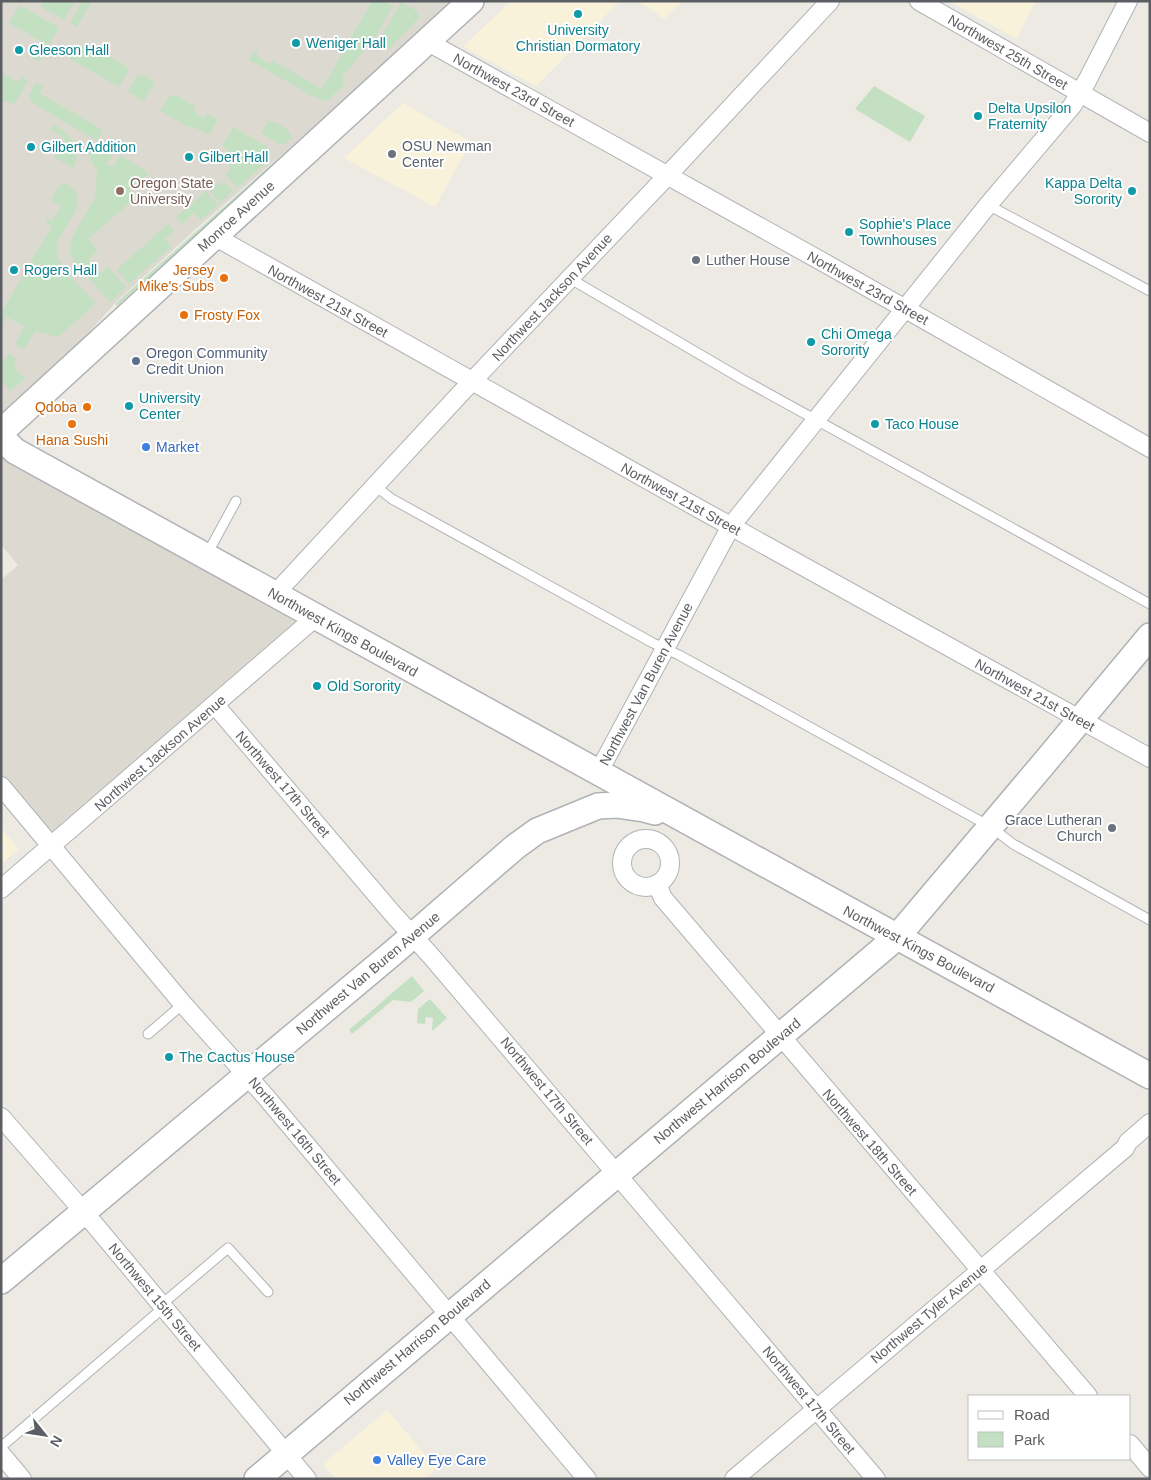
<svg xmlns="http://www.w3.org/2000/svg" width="1151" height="1480" font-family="Arial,sans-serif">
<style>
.commercial{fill:#f9f2db}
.education{fill:#dcd9d1}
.green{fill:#c3e1c2}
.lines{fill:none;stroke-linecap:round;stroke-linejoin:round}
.lane-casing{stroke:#b0b3b7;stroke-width:11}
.street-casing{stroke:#b0b3b7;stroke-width:20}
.secondary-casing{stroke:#afb2b6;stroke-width:28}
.lane{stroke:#fff;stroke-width:9}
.street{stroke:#fff;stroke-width:18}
.secondary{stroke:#fff;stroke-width:25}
.culture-dot{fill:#0f9aa8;stroke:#fff;stroke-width:2}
.worship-dot{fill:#6b7280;stroke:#fff;stroke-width:2}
.education-dot{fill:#8d6e63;stroke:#fff;stroke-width:2}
.food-dot{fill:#e8710a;stroke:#fff;stroke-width:2}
.service-dot{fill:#5c6f8a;stroke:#fff;stroke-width:2}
.shop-dot{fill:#3f7fe0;stroke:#fff;stroke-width:2}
.labels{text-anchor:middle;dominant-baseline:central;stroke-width:4;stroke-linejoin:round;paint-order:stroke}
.culture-label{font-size:14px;fill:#0d838f;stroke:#fff;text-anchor:start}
.street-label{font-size:14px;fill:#5b5e62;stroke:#fff}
.worship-label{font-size:14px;fill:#5b616d;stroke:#fff;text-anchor:start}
.education-label{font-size:14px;fill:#785e54;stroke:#fff;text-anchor:start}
.food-label{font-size:14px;fill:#c56008;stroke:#fff;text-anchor:end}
.service-label{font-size:14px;fill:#4e5e75;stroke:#fff;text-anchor:start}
.shop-label{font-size:14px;fill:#366cbe;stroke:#fff;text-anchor:start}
</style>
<rect width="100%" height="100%" fill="#eceae3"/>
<g class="commercial">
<path d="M511,1H620L536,86L464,47L465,45Z"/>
<path d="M638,1H682L664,19Z"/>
<path d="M949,1H1036L1016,39Z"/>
<path d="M403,103L471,142L435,207L344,158Z"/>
<path d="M1,828L19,849L1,864Z"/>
<path d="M387,1410L437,1468L424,1479H336L323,1464Z"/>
</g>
<g class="education">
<path d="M1,1H450L420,35L199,226L116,302L1,431Z"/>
<path d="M1,436L314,612L54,834L1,776V580L18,565L1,545Z"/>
</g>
<g class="green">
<path d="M43,1H75L64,20L40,6Z"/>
<path d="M82,1H92L77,27L70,23Z"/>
<path d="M372,1H384L393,6L374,39L343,76V86L328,100L325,101L310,95L249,60L255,50L258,52L256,55L270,64L272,60L322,89Z"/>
<path d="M401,2L417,11L419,17L410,28L388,49L381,40V37Z"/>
<path d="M20,5L59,28L39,62L32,58L41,41L9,23Z"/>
<path d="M68,46L79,53L83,46L97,54L99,50L128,68L129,70L119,87L62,54Z"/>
<path d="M1,72L17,82L21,76L28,81L14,105L7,101L1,102Z"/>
<path d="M143,75L154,81V83L144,101L128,92L137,76Z"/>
<path d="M36,82L43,86L39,93L103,130L97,141L31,102L29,94Z"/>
<path d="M874,86L925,116L910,142L855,109Z"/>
<path d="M176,95L196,107L194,112L204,118L207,113L218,119L209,135L191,126L190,128L160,111L168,97Z"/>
<path d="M269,121C279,122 288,128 292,138L285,144H280L261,133Z"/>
<path d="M53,124C70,134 84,148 73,168L54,157L65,138L50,129Z"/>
<path d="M233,127L266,146L271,152L269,160L237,188L225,174L230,170L228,150L222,146Z"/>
<path d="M93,144L107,152L109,148L114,152L107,164L113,167L120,155L147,172L148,174L130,190L135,198L88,239L98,250L88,260L101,273L108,267L126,287L110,302L75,263L70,252L71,239L94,199L96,188L97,172L87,151L89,145Z"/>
<path d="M291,147L287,154L117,306L115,304Z"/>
<path d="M224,181L233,191L220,203L208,189L216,182L219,186Z"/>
<path d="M63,184C68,184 69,185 73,189C91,206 55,230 57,251C59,269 84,290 96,303L58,337L35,331L24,349L15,344L24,326L7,317L1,326V313L52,226L45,222L47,219L52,221L61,206L51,200L59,186Z"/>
<path d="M206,191L218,205L201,220L194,213L182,224L176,217Z"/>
<path d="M168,224L174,231L165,239L171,247L129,284L116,270Z"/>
<path d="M9,353L18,359L14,367L25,379L10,391L1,380V360L4,361Z"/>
<path d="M412,976L424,991L411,1002L393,1000L352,1034L349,1030Z"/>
<path d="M430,999L447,1018L432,1031L433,1018L426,1017L425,1024L417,1023L418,1009Z"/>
</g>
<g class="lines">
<g class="lane-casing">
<g id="lane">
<path d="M988,205L1150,291"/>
<path d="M569,278L742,379L1150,604"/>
<path d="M375,486L392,499L653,643L679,655L991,827L1013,844L1150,920"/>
<path d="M206,556L236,501"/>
<path d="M148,1034L183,1004"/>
<path d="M161,1305L228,1248L268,1292"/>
<path d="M1,1447L163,1308"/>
</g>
</g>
<g class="street-casing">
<g id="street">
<path d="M919,1L1150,133"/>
<path d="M428,42L830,266L1150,448"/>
<path d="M214,236L696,507L1150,758"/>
<path d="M275,594L460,394L667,176L830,1"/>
<path d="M215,705L392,913L431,956L876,1479"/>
<path d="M598,773L731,526L988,205L1072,106L1087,81L1128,1"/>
<path d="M1,786L183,1004L266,1097L587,1479"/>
<circle cx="646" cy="863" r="24"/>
<path d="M657,884L663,898L1088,1396"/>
<path d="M1,889L317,616"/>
<path d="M1,1117L84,1212L307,1479"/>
<path d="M1130,1444L1150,1468"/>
<path d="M1,1454L22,1479"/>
<path d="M734,1479L1125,1148L1128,1142L1150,1123"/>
</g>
</g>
<g class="secondary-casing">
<g id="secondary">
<path d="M1,432L471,1"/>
<path d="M1,437L15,451L1150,1076"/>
<path d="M1,1281L395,951L515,847L537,831L598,806L616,805L644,809L655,812"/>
<path d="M257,1479L897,937L1040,768L1150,636"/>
</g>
</g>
<use href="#lane" class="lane"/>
<use href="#street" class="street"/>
<use href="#secondary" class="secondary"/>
</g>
<g class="culture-dot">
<circle cx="578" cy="14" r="5"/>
<circle cx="296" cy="43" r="5"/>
<circle cx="19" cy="50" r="5"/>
<circle cx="978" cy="116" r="5"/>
<circle cx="31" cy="147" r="5"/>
<circle cx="189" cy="157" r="5"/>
<circle cx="1132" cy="191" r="5"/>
<circle cx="849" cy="232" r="5"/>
<circle cx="14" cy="270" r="5"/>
<circle cx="811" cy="342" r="5"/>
<circle cx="129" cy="406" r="5"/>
<circle cx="875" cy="424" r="5"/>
<circle cx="317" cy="686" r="5"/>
<circle cx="169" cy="1057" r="5"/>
</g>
<g class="worship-dot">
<circle cx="392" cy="154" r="5"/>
<circle cx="696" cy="260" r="5"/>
<circle cx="1112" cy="828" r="5"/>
</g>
<circle class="education-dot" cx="120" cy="191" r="5"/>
<g class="food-dot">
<circle cx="224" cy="278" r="5"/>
<circle cx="184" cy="315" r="5"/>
<circle cx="87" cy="407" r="5"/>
<circle cx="72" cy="424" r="5"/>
</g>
<circle class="service-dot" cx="136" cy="361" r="5"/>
<g class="shop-dot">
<circle cx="146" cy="447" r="5"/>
<circle cx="377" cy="1460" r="5"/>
</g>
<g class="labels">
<g class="culture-label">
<text x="578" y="30" text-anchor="middle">University<tspan x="578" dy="16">Christian Dormatory</tspan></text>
<text x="306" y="43">Weniger Hall</text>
<text x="29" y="50">Gleeson Hall</text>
<text x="988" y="108">Delta Upsilon<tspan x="988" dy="16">Fraternity</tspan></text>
<text x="41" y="147">Gilbert Addition</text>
<text x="199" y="157">Gilbert Hall</text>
<text x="1122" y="183" text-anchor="end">Kappa Delta<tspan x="1122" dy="16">Sorority</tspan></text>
<text x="859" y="224">Sophie's Place<tspan x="859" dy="16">Townhouses</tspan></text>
<text x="24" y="270">Rogers Hall</text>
<text x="821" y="334">Chi Omega<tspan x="821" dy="16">Sorority</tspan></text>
<text x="139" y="398">University<tspan x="139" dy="16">Center</tspan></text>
<text x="885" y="424">Taco House</text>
<text x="327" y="686">Old Sorority</text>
<text x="179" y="1057">The Cactus House</text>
</g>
<g class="street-label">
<text transform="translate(1008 52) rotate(30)">Northwest 25th Street</text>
<text transform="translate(514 90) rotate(29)">Northwest 23rd Street</text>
<text transform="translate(236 216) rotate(-42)">Monroe Avenue</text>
<text transform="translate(868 288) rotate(29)">Northwest 23rd Street</text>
<text transform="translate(552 297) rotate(-47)">Northwest Jackson Avenue</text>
<text transform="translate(328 301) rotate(29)">Northwest 21st Street</text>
<text transform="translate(681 499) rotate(29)">Northwest 21st Street</text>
<text transform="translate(343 632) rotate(29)">Northwest Kings Boulevard</text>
<text transform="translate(646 684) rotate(-62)">Northwest Van Buren Avenue</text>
<text transform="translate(1035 695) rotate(29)">Northwest 21st Street</text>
<text transform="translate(160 753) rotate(-41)">Northwest Jackson Avenue</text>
<text transform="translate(283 784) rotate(49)">Northwest 17th Street</text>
<text transform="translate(919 949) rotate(28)">Northwest Kings Boulevard</text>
<text transform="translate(368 973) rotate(-40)">Northwest Van Buren Avenue</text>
<text transform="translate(727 1081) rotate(-40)">Northwest Harrison Boulevard</text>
<text transform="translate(547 1091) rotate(50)">Northwest 17th Street</text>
<text transform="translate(295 1131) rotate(50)">Northwest 16th Street</text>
<text transform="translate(870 1142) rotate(49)">Northwest 18th Street</text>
<text transform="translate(155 1297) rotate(50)">Northwest 15th Street</text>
<text transform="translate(929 1313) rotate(-40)">Northwest Tyler Avenue</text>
<text transform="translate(417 1342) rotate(-40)">Northwest Harrison Boulevard</text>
<text transform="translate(809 1400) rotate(50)">Northwest 17th Street</text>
</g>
<g class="worship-label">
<text x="402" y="146">OSU Newman<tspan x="402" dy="16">Center</tspan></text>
<text x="706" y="260">Luther House</text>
<text x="1102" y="820" text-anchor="end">Grace Lutheran<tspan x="1102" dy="16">Church</tspan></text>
</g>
<g class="education-label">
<text x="130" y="183">Oregon State<tspan x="130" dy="16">University</tspan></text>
</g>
<g class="food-label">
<text x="214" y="270">Jersey<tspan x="214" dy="16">Mike's Subs</tspan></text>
<text x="194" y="315" text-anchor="start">Frosty Fox</text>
<text x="77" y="407">Qdoba</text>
<text x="72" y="440" text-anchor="middle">Hana Sushi</text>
</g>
<g class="service-label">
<text x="146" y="353">Oregon Community<tspan x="146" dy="16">Credit Union</tspan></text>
</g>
<g class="shop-label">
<text x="156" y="447">Market</text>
<text x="387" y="1460">Valley Eye Care</text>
</g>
</g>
<rect width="1151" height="1480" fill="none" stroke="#5b5e62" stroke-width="5"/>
<rect x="968" y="1395" width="162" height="65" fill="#ffffff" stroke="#bdbfc0"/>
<rect x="978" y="1411" width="25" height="8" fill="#ffffff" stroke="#bdbfc0"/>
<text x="1014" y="1420" font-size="15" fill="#5b5e62">Road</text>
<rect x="978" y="1432" width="25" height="15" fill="#c3e1c2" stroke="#bdbfc0"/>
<text x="1014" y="1445" font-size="15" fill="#5b5e62">Park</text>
<g transform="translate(45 1435) rotate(120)" stroke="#ffffff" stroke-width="4" paint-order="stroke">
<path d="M0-4L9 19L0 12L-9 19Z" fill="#5b5e62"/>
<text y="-8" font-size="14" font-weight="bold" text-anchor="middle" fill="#5b5e62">N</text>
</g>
</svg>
